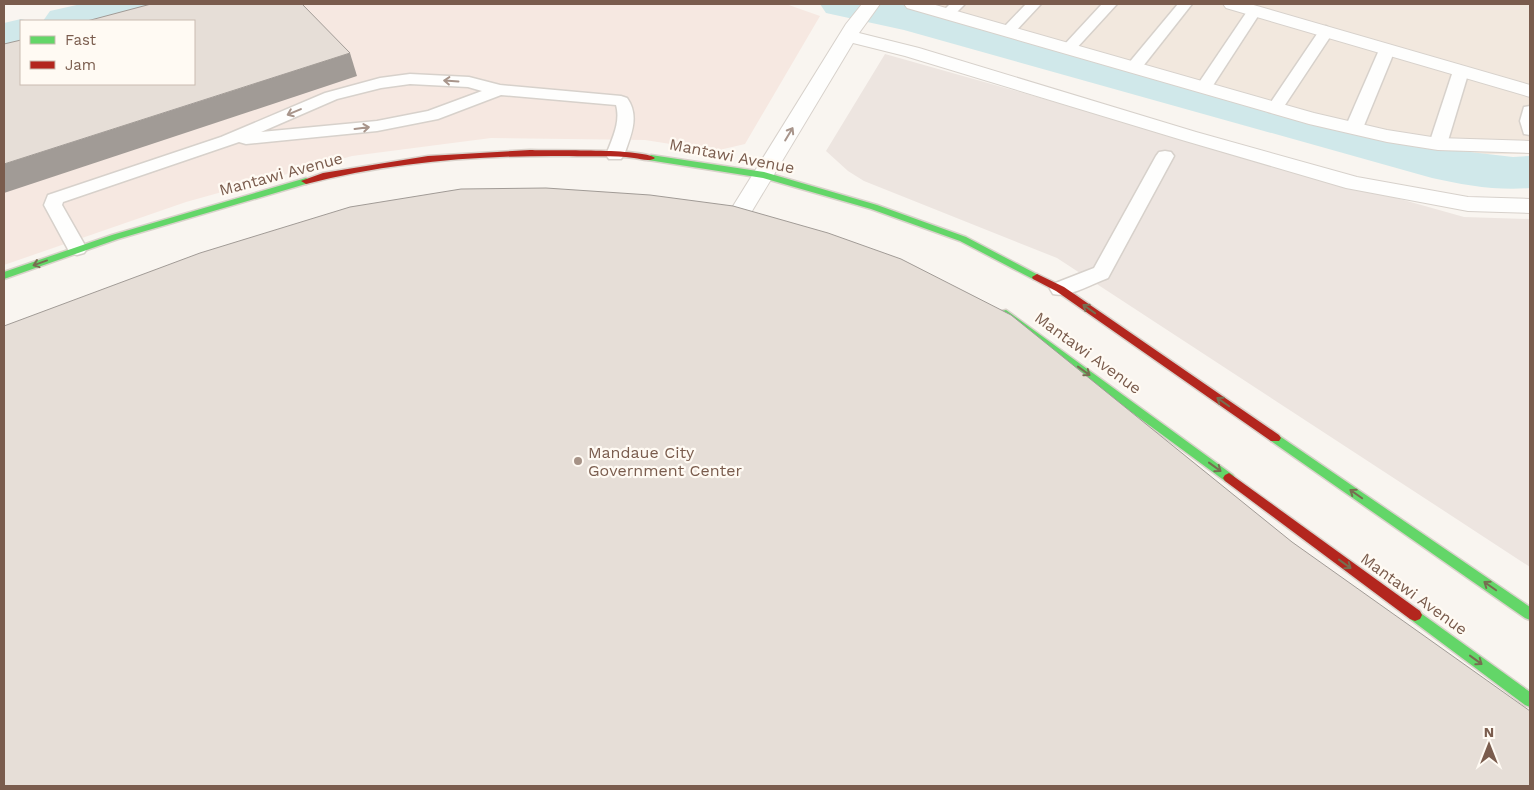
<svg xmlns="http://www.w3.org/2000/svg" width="1534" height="790" font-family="'Work Sans',sans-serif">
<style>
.residential{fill:#f2e8de}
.commercial{fill:#f6e8e1}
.industrial{fill:#ede5e0}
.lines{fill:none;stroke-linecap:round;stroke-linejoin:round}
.river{fill:#d0e8ea;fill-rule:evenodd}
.lane-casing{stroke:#d7d1cb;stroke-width:3}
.street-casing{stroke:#d7d1cb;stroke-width:2}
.fast-casing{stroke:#d9d2cb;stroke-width:3}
.jam-casing{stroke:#d9d2cb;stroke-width:3}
.lane{fill:#fefefd;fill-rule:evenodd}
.street{fill:#fefefd;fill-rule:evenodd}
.fast{fill:#63d668;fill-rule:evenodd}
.jam{fill:#b3261e;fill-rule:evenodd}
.shaded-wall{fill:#a19b96}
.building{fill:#e6ded7;stroke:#a19b96}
.oneway{stroke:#a8958b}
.oneway2{stroke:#776e51}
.poi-dot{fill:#a69286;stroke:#fffaf3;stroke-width:2}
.labels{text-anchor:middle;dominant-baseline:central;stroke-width:4.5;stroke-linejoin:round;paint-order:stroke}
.street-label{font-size:16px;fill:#7a5c4d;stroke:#fffaf3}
.poi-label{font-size:16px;fill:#7a5c4d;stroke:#fffaf3;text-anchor:start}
</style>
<rect width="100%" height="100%" fill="#f9f5f0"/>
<path class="residential" d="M896,4H1530V154H1484L1391,143L1260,109L1052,46Z"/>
<path class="commercial" d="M176,4H786L820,16L745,144L715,151L645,140L491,138L352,156L186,202L4,265V47L21,84H194V21Z"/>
<path class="industrial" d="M885,54L1464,217L1530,219V567L1057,258L864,181L848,171L826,151Z"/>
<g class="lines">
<g class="river">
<path d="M81,4H156L150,13L119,21H43L50,11Z"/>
<path d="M820,4H911L1453,150L1513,157L1530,156V188C1498,191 1463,185 1432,178L904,30L826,13Z"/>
<path d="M21,19L29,21H21V47L4,51V23Z"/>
</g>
<g class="lane-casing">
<g id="lane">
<path d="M950,4H965L954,15H944L942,12Z"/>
<path d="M1026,4H1041L1014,33H1004L1001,30L1004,27Z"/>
<path d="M1102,4H1117L1074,51H1064L1061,48L1064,45Z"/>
<path d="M1178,4H1192L1140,70H1128L1126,67L1128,64Z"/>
<path d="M1255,6L1262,10L1212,87L1204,92L1198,90L1196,87L1250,7Z"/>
<path d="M1326,26L1334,31L1283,108L1281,112H1269L1267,108L1321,28Z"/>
<path d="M1387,45L1395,50L1363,128L1360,132H1348L1345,128L1379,50Z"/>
<path d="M1461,66L1469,71L1447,144L1444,148H1432L1429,144L1453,71Z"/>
<path d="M410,74L469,77L500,85L621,96L627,98C640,116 631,135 624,155L621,159H609L606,155C612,139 621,122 616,105L501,95L438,119L377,131L246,144L239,142L63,202L62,205L87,249L84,253L77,255L70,253L44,205L48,195L221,137L325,93L380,78ZM410,84L468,87L482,91L428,111L377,121L261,132L337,99L381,88Z"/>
<path d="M1530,106V135L1524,134L1520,121L1524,107Z"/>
<path d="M1165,151L1171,152L1174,156L1108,278C1092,284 1069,298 1053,294L1050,289L1053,284L1094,268L1156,156L1159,152Z"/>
</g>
</g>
<g class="street-casing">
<g id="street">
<path d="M862,4H880L859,33L919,48L1196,132L1357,177L1468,197L1530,199V213L1468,211L1346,188L1182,140L905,56L853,43L749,216L741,218L733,216L730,211L846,24Z"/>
<path d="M904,4H932L1314,113L1387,130L1438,138L1530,141V153L1438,150L1387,142L1309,124L907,8Z"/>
<path d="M1223,4H1250L1530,85V97L1226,8Z"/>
</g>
</g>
<g class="fast-casing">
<g id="fast">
<path d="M651,155L764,172L877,205L966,237L1042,277L1037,280L1033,279L960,241L871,209L763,178L648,160L647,158Z"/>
<path d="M306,178L311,181L309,183L118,239L4,279V272L112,235Z"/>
<path d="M1006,310L1233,475L1235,478L1233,481L1229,483L1225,481L1002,317L1001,314L1002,311Z"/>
<path d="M1275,433L1530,607V620L1525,618L1271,441L1269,438L1271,435Z"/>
<path d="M1415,609L1530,692V707L1525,705L1410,619L1408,615L1410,611Z"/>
</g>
</g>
<g class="jam-casing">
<g id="jam">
<path d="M530,150C552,151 642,148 655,158C650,162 641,159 634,158C613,155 591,157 569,156C481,155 391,162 306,184L301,181L323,173L428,156Z"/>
<path d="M1037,274L1064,287L1279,435L1281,438L1279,441H1271L1056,291L1033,279L1032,277Z"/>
<path d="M1229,473L1420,611L1422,615L1420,619L1415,621L1410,619L1225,481L1223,478L1225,475Z"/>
</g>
</g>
<use href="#lane" class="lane"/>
<use href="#street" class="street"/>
<use href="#fast" class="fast"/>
<use href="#jam" class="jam"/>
</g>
<path class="shaded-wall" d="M350,53L357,76L4,193V164Z"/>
<g class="building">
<path d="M151,4H302L350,53L4,164V44L21,40V84H194V21H87Z"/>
<path d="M546,188L650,195L733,206L828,233L901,259L1011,315L1292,542L1530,711V786H4V326L200,253L350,207L461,189Z"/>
</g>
<defs><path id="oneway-shaft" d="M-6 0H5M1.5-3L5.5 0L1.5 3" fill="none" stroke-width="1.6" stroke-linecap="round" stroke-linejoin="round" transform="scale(1.25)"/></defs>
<g class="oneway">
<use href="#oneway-shaft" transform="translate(451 81) rotate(-176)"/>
<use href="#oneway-shaft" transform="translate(294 112) rotate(157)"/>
<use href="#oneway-shaft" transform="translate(362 128) rotate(-7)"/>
<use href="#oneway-shaft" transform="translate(789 134) rotate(-59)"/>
</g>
<g class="oneway2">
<use href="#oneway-shaft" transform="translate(40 263) rotate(160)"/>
<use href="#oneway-shaft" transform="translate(1089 309) rotate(-145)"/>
<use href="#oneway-shaft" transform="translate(1084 371) rotate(36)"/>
<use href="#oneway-shaft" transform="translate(1223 402) rotate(-145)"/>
<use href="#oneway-shaft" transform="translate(1215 467) rotate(36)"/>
<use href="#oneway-shaft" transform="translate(1356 494) rotate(-145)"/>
<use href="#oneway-shaft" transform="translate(1345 564) rotate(36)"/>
<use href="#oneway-shaft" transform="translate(1490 586) rotate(-145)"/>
<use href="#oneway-shaft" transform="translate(1476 660) rotate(36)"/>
</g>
<circle class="poi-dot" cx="578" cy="461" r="5"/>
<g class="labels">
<g class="street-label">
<text transform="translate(732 156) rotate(11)">Mantawi Avenue</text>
<text transform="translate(281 174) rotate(-15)">Mantawi Avenue</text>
<text transform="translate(1088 353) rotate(36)">Mantawi Avenue</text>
<text transform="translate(1414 594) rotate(36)">Mantawi Avenue</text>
</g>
<g class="poi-label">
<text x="588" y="452">Mandaue City<tspan x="588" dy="18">Government Center</tspan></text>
</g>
</g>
<rect width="1534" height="790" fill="none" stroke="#7a5c4d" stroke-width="10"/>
<rect x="20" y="20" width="175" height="65" fill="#fffaf3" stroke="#cabbb1"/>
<rect x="30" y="36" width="25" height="8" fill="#63d668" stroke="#cabbb1"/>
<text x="65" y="45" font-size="15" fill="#7a5c4d">Fast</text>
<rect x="30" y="61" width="25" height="8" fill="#b3261e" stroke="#cabbb1"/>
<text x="65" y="70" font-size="15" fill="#7a5c4d">Jam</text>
<g transform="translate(1489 745)" stroke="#fffaf3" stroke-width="4" paint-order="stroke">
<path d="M0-4L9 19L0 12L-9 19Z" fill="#7a5c4d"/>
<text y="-8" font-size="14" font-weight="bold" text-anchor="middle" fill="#7a5c4d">N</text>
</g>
</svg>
